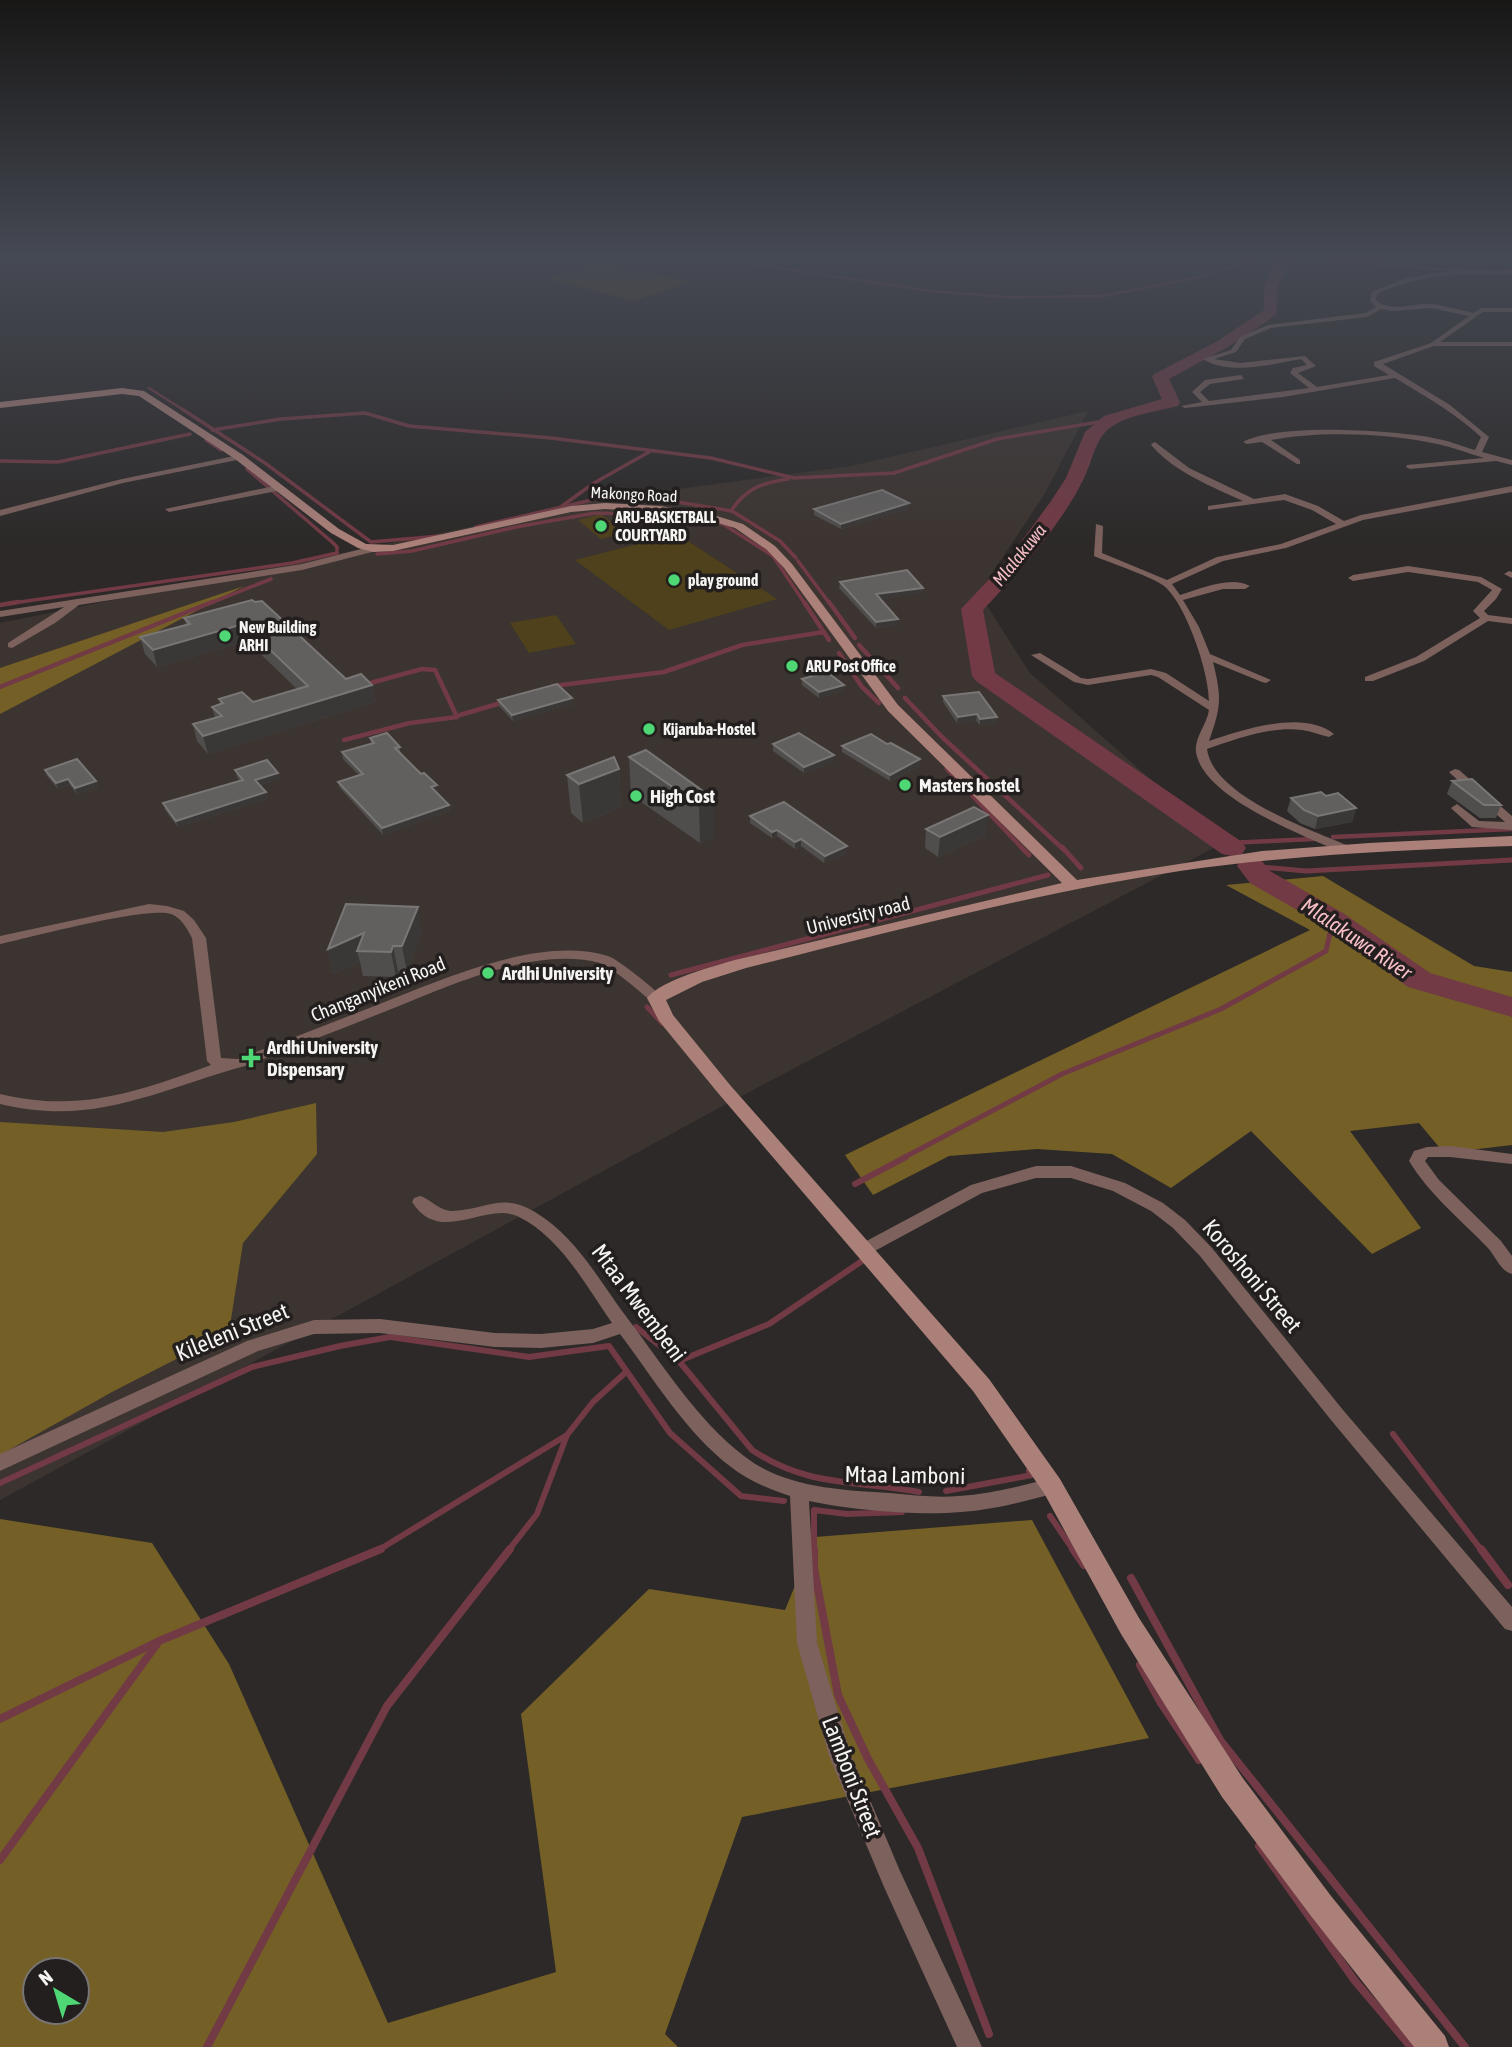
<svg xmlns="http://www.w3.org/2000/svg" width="1512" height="2047" font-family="'Asap Condensed',sans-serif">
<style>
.built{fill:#3c3430}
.green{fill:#4f411b}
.forest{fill:#746026;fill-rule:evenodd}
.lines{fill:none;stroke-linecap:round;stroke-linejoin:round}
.stream-far5{stroke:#723a44;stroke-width:2.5}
.stream-far4{stroke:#723a44;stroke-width:3.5}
.stream-far3{stroke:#723a44;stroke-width:4.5}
.stream-far2{stroke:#723a44;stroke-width:5}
.stream-far1{stroke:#723a44;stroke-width:6}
.stream{stroke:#723a44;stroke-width:8}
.river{fill:#723a44;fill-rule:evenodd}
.street{fill:#7c615d;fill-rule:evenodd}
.secondary{fill:#ab8079;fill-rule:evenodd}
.wall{fill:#504e4d}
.shaded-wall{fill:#3a3836}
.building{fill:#62605e;stroke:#797776;stroke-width:2}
.poi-dot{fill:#4fd675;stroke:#221f1e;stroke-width:2.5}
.labels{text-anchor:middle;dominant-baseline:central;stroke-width:7;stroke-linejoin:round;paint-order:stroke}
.far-street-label{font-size:16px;fill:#f6f4f3;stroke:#221f1e}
.far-poi-label{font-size:16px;font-weight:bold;fill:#f6f4f3;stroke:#221f1e;text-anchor:start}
.far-water-label{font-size:18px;font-style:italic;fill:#f8bfc7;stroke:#221f1e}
.poi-label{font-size:19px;font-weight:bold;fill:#f6f4f3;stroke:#221f1e;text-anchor:start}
.street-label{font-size:19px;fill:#f6f4f3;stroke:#221f1e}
.water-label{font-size:21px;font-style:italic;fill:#f8bfc7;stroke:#221f1e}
.near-street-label{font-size:23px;fill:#f6f4f3;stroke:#221f1e}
</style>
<rect width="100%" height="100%" fill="#2c2928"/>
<path class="built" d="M1088,411L1044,495L979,593L1029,672L1223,843L730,1102L0,1500V623L611,498L851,466Z"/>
<g class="green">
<path d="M597,262L691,282L634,301L549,279Z"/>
<path d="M601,514L625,533L601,539L578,520Z"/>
<path d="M677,534L777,599L669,630L575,560Z"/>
<path d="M556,615L576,644L529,653L510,623Z"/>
</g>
<g class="forest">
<path d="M244,586L223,597L0,714V668Z"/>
<path d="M1323,876L1474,966L1512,972V1145L1444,1153L1419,1123L1350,1131L1421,1228L1372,1254L1251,1131L1171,1188L1112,1154L1037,1149L949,1156L873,1195L845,1155L1310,930L1226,885Z"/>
<path d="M316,1103L317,1154L243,1243L229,1332L112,1392L0,1455V1122L163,1132L234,1122Z"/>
<path d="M0,1519L152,1543L229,1664L388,2023L556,1972L521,1714L649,1589L785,1610L815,1537L1032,1520L1149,1738L742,1817L665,2034L678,2047H0ZM35,1970H77V2012H35Z"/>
</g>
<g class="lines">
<g class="stream-far5">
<path d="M1316,258L1438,269L1489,270"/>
<path d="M754,264L931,291L1006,297L1102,296L1195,278L1259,258"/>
<path d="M1500,270H1512"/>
<path d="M149,388L185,411"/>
</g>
<g class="stream-far4">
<path d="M182,409L265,463L371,542L440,536"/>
<path d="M212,430L281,419L365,413L409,426L551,438L711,458L794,478L894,473L997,439L1110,420"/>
<path d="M206,440L221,450"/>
<path d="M0,461L58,462L190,434"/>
<path d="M247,469L332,542L337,547V553"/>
<path d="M562,506L594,483L649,452"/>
<path d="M731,511C746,488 762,483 788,479"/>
<path d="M476,527L596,499L665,500L732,511L780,541L796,558"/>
<path d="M377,554L412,551L516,527L595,513L663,515L723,524L773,556L805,604"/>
<path d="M798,561L830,604"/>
<path d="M6,604L292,563L337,553"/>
<path d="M208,604L271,579"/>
</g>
<g class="stream-far3">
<path d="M804,602L829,640"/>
<path d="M829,602L855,638"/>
<path d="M0,605L18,602"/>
<path d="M859,645L898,688"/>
<path d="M839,653L862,687L879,703"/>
<path d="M553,686L664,672L742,645L824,632"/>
<path d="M0,687L212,602"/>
<path d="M905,698L942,737L1063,849"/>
<path d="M460,715L504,702"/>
<path d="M344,740L410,723L457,717L435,670L422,669L363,685"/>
<path d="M947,769L1023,849"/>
<path d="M1333,837L1512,829"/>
<path d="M1226,843L1314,839"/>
</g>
<g class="stream-far2">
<path d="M1021,847L1029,855"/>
<path d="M1062,847L1081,868"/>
<path d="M1251,866L1306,871L1512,860"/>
<path d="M671,975L1048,875"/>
<path d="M647,1007L662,1023"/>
<path d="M903,1158L1062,1074L1221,1009L1326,951L1333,919"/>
</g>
<g class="stream-far1">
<path d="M855,1184L906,1157"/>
<path d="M636,1327L679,1361L752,1450C809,1488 857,1480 919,1492"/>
<path d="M679,1361L769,1324L865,1259"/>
<path d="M1393,1434L1482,1551"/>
<path d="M0,1483L252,1367L340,1346L390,1337L529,1357L609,1346L670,1433L741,1496L784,1501"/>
<path d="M946,1491L1032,1475L1029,1471"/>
<path d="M1050,1516L1074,1551"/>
<path d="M377,1551L567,1435L593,1402L626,1372"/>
<path d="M508,1551L537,1514L567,1435"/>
<path d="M814,1551V1510L847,1514L902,1512"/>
</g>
<g class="stream">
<path d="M814,1549V1568L838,1695L868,1759L918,1848L989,2034"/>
<path d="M1073,1549L1084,1565"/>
<path d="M1481,1549L1508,1585"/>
<path d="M1131,1578L1220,1740L1465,2047"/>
<path d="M1140,1665L1161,1703L1199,1760"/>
<path d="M0,1719L159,1641L381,1549"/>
<path d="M1259,1846L1355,1981L1411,2047"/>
<path d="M0,1860L157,1644"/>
<path d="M207,2047L387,1706L510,1549"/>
</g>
<g class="river">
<path d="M1278,258H1292L1278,286L1276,315L1226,348L1169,379L1180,402L1178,406C1159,411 1133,414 1116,424C1095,435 1094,458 1084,478C1061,526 1019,571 983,610L995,673L1242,842L1246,848L1242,854L1232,856L1222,854L976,681L972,676L961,609L1010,557L1051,501L1066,478L1085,432L1104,416L1162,399L1152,377L1154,374L1216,342L1264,310V286Z"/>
<path d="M1251,858L1261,860L1270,871L1343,913L1430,973L1512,997V1017L1408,987L1323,925L1250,883L1237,866L1241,860Z"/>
</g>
<g class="street">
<path d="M1458,270L1512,271V275C1462,274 1423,273 1377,294L1376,300C1392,314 1414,302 1433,304C1446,306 1460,310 1473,313L1482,308H1512V312H1483L1440,342H1512V346H1434L1383,364L1450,405L1489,437L1482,452L1512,460V465L1496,461L1410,469L1406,467L1407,465L1484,458C1467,453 1450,446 1432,443C1385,433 1318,431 1271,440L1300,460V464H1297L1262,442L1247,444L1243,442C1277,423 1392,430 1433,438C1447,440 1461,446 1475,450L1481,437C1455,413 1425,396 1395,378L1283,397L1185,408L1181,406L1202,402L1192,392L1205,380L1241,375L1244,379L1210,384L1200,392L1209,401L1309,388L1290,373L1293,368L1307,365L1301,359C1272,364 1230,376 1203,359L1231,350L1240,337L1268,325L1365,313L1376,307L1370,301L1372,292L1409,277ZM1431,308L1469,316L1431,343L1374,362V366L1389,375L1317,387L1298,373L1316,366L1305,356L1240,363L1214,359L1236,352L1245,339L1271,328L1367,317L1381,309L1392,311Z"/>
<path d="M1155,442L1189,468L1254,499L1285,494L1318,506L1344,521L1361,515L1512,486V492L1363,520L1286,548L1223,561L1172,584L1180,595C1199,589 1231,575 1250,586L1245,589H1223L1183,600L1199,627L1210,654L1271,680L1266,683L1262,682L1213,662C1222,698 1221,707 1209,741C1243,730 1303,709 1334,734L1329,737C1320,735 1311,731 1302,730C1270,726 1237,739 1207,749C1213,796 1311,830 1349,846L1351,849L1349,852H1341C1303,835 1203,798 1196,752C1194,738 1207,724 1209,710L1158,677L1151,675L1088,685L1074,682L1031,655L1040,653L1081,678L1088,679L1151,669L1166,673L1209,701C1209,672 1186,604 1164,586C1155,578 1108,562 1094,556L1096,524L1103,526L1102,553L1167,580L1217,557L1281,544L1336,524L1312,510L1284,500L1208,510V506L1243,501C1211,486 1176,473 1152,446L1151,444Z"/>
<path d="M239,455H242V459L123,483L0,516V510L122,479Z"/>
<path d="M279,485L282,486V490L169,512L165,509Z"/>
<path d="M373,546L376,547V551L302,570L79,605L55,623L12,648L8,647V643L64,607L0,617V611L302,564Z"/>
<path d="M1408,566L1481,577L1502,589L1496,599L1484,611L1488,615L1512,618V624L1488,621L1424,661L1373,681H1365V677L1416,657L1480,618L1473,611L1492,590L1478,582L1408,572L1353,581L1348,578L1353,575Z"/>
<path d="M1509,571L1512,572V578L1504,574Z"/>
<path d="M1455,769L1459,770L1512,816V830L1472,827L1453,810L1451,808L1457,804L1479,821L1505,822L1451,774L1449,772Z"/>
<path d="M149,904L167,906L184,911L194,920L206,938L221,1058L238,1059C284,1041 331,1023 377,1005C441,980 539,935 608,956C618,959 656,990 663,998L656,1002L651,1001C640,992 612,967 600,963C534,945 445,988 384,1012C338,1030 292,1048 245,1066C157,1090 95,1127 0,1104V1094C79,1113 137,1092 211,1065L207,1061L192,938C187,929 182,918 171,914C147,906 32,937 0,944V936Z"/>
<path d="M1450,1146L1512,1154V1164L1450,1157H1428L1425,1161L1439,1180L1501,1241L1512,1256V1274C1500,1271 1495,1255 1487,1247C1460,1219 1429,1194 1409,1161L1414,1151L1427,1147Z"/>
<path d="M1036,1166H1071L1125,1183L1163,1203L1185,1220L1212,1248L1343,1410L1512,1607V1631L1505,1629L1331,1420L1200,1256L1173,1228L1151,1211L1113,1191L1071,1178H1036L982,1193L871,1253L865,1255L859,1253L857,1249L859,1245L971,1185Z"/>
<path d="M420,1196C432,1200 439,1211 453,1211C485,1210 502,1192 535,1212C577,1237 599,1281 628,1319C663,1365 697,1420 744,1456C785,1488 840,1490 890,1493C913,1495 936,1498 959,1496C990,1494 1021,1486 1052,1478L1059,1480L1061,1486L1059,1492L1052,1494C1022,1502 992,1510 961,1512C919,1516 851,1510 809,1501L817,1643L851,1755L900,1871L982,2047H957L884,1887L829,1756L797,1643L790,1496C769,1489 749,1481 731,1467C686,1433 654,1379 620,1334L593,1343L541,1348L495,1347L380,1333L314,1334L258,1351L0,1471V1454L247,1341L314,1320L380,1319L495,1333L541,1334L593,1329L612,1323C586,1286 560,1236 517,1216C485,1202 440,1246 412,1202L414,1198Z"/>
</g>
<path class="secondary" d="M122,388L144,391L243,455L339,529L366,544L393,545L571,506L605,503L660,506L710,514L743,524L775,546L792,564L898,705L1077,880L1262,851L1369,843L1512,836V846C1401,850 1290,855 1180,871C1034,893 890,932 746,968L702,982L666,1000L673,1015L730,1085L989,1379L1060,1479L1139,1618L1242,1777L1331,1896L1445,2036L1449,2047H1414L1311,1916L1222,1797L1121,1634L1044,1493L973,1391L718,1093L659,1021L647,998C663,979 712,967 735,960L1062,883L888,711L784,568L767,550L735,528L708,520L660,512L605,509L571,512L393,551L373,552L358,548L331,533L235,459L139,396L122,394L0,408V402Z"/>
</g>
<g class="wall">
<path d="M909,503V509L841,529L814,515V509Z"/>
<path d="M840,582L923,593L880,599L898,625L876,628L839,588Z"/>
<path d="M252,600L346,679L372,685L375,702L208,754L197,741L193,724L215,718L212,707L220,704L219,699L253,702L297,689L247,641L157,667L145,654L140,637L186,625L184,618Z"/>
<path d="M802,679L843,691L819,698L802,685Z"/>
<path d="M943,696L996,723L980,725L976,721L957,723L943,702Z"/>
<path d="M572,698V704L513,721L499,706L498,700Z"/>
<path d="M370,738L400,747V753L438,791L436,792L449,805L450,811L383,835L340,788L338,782L359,775L343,759L342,752L371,744Z"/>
<path d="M773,744L834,762L804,773L773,751Z"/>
<path d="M842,746L920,766L890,781L842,752Z"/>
<path d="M629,757L714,799V837L700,843L631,795Z"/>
<path d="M619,769L621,807L583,823L571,813L567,775Z"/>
<path d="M45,770L96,781L98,787L77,794L70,785L58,789L47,776Z"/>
<path d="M235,770L278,773L280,779L260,785L266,792L267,799L178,827L165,810L163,803L240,781L237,777Z"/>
<path d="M1452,781L1501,805L1496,818H1480L1447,794Z"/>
<path d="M1326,796L1356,808L1352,822L1315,829L1300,823L1287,811L1291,798Z"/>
<path d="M750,816L847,853L824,863L801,846L795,849L777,836L772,838L750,823Z"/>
<path d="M926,829L986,835L938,857L925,848Z"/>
<path d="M422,931L407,972L398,971L396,977L363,976L360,962L333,974L328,949Z"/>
</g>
<g class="shaded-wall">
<path d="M909,503V509L841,529V524Z"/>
<path d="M923,588V593L876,600V594Z"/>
<path d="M898,619V625L876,628V622Z"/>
<path d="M243,624L247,641L157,667L153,650Z"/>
<path d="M372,685L375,702L208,754L203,736Z"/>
<path d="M844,685L843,691L819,698V692Z"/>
<path d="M572,698V704L513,721L512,715Z"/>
<path d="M977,714L976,721L957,723L958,717Z"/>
<path d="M997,717L996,723L980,725V719Z"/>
<path d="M834,755V762L804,773V767Z"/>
<path d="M920,759V766L890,781V775Z"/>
<path d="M619,769L621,807L583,823L579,784Z"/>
<path d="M278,773L280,779L257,786L255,780Z"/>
<path d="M68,779L70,785L58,789L56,783Z"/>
<path d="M96,781L98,787L77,794L75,788Z"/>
<path d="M437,785L438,791L431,793V787Z"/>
<path d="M266,792L267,799L178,827L176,821Z"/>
<path d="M714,799V837L700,843L699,805Z"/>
<path d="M449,805L450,811L383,835L382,828Z"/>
<path d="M1356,808L1352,822L1315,829L1318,816Z"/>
<path d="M988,815L986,835L938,857L940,837Z"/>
<path d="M777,830V836L772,838V832Z"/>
<path d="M801,839V846L795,849V842Z"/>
<path d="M847,846V853L824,863L825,856Z"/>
<path d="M418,907L422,931L407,972L402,946Z"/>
<path d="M364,933L357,951L360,962L333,974L328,949Z"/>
<path d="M393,946L398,971L396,977L391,952Z"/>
</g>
<g class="building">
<path d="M882,490L909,503L841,524L814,509Z"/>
<path d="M907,570L923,588L876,594L898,619L876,622L840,582Z"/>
<path d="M252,600L255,602L262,601L346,679L361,674L372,685L203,736L193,724L222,716L212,707L223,703L219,699L242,692L253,702L308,686L243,624L153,650L140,637L190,624L184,618Z"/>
<path d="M827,672L844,685L819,692L802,679Z"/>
<path d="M557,684L572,698L512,715L498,700Z"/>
<path d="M979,692L997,717L980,719L977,714L958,717L943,696Z"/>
<path d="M387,733L400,747L395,748L421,774L424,773L437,785L431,787L449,805L382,828L338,782L363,774L342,752L374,743L370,738Z"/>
<path d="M799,733L834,755L804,767L773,744Z"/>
<path d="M871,734L887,744L891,743L920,759L890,775L842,746Z"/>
<path d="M646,750L714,799L699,805L629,757Z"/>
<path d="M614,757L619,769L579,784L567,775Z"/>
<path d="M77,759L96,781L75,788L68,779L56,783L45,770Z"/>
<path d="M267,760L278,773L255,780L266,792L176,821L163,803L243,780L235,770Z"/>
<path d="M1472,779L1501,805H1484L1452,781Z"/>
<path d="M1321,792L1326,796L1338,793L1356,808L1318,816L1304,810L1291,798Z"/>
<path d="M784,802L847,846L825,856L801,839L795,842L777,830L772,832L750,816Z"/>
<path d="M974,807L988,815L940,837L926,829Z"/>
<path d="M346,904L418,907L402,946H393L391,952L357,951L364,933L328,949Z"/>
</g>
<linearGradient id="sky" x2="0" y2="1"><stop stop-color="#181716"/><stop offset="0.47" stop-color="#454953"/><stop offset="1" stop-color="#454953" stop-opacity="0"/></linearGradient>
<rect width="1512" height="545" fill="url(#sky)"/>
<g class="poi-dot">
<circle cx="601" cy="526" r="7"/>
<circle cx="674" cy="580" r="7"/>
<circle cx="225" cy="636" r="7"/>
<circle cx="792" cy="666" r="7"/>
<circle cx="649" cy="729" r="7"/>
<circle cx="905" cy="785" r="7"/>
<circle cx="636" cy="796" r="7"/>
<circle cx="488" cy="973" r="7"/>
<path d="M247.5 1047.5h7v7h7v7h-7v7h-7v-7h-7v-7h7z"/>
</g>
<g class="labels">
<g class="far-street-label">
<text transform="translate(634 494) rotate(3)">Makongo Road</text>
</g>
<g class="far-poi-label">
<text x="615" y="517">ARU-BASKETBALL<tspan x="615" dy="18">COURTYARD</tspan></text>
<text x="688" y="580">play ground</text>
<text x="239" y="627">New Building<tspan x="239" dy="18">ARHI</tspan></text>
<text x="806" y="666">ARU Post Office</text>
<text x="663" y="729">Kijaruba-Hostel</text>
</g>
<g class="far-water-label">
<text transform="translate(1019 555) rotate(-51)">Mlalakuwa</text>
</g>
<g class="poi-label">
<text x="919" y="785">Masters hostel</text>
<text x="650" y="796">High Cost</text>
<text x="502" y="973">Ardhi University</text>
<text x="267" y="1047">Ardhi University<tspan x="267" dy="22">Dispensary</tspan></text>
</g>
<g class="street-label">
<text transform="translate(858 915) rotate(-14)">University road</text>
<text transform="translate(378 989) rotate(-22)">Changanyikeni Road</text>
</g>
<g class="water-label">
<text transform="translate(1357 938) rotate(34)">Mlalakuwa River</text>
</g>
<g class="near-street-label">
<text transform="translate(1252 1276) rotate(50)">Koroshoni Street</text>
<text transform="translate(639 1303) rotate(53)">Mtaa Mwembeni</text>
<text transform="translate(232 1332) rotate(-22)">Kileleni Street</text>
<text transform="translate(905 1475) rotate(1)">Mtaa Lamboni</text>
<text transform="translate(852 1777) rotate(69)">Lamboni Street</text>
</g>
</g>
<g transform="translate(56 1991) rotate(322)"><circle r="33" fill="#221f1e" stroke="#777473" stroke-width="2"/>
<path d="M0-5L12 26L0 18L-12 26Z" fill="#4fd675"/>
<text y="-10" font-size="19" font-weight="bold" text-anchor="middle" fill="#f6f4f3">N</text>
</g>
</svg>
